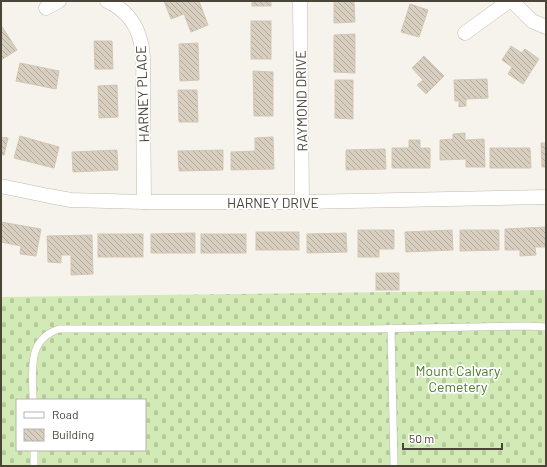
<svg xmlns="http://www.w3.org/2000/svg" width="547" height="467" font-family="Barlow,sans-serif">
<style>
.cemetery{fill:url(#cemetery-stones);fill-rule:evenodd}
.building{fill:url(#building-back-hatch);stroke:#d3c7b4}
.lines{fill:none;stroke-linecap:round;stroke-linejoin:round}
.service-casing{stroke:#c2bbae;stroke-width:8}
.minor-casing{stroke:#c2bbae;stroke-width:15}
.service{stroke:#fff;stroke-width:7}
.minor{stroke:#fff;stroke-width:14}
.labels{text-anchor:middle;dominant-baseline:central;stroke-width:3.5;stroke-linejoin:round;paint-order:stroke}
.street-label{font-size:14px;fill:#4b4439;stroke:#fff}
.park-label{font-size:14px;fill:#4a7f2a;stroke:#fff}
</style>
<defs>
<pattern id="cemetery-stones" width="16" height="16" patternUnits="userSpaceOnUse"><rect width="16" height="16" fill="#d2eab5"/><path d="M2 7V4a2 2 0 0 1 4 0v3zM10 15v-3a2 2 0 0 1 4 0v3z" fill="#b6ca9c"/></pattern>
<pattern id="building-back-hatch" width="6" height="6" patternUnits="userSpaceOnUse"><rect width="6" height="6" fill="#d8cfc1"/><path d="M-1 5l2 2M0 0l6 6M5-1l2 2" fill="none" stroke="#b1aa9e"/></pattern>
</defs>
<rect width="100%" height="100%" fill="#f6f3ec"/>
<path class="cemetery" d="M546,290V466H1V297ZM17,400H145V450H17Z"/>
<g class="building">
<path d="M164,1H199L208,25L191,32L184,14L171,19Z"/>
<rect x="252" y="1" width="19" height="5"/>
<path d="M334,1H354L355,22L334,23Z"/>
<path d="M410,4L428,10L419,37L401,32Z"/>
<rect x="251" y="21" width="20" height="38"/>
<path d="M1,25L17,50L1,60Z"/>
<path d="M355,34V73L334,72V35Z"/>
<path d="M94,41H112L113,69H95Z"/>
<path d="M198,43L199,80L180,81L179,44Z"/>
<path d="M511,46L522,53L525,49L539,59L523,84L508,74L512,67L502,60Z"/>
<path d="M424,56L444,76L426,94L417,85L423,80L412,68Z"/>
<path d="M20,63L59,71L56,89L16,81Z"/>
<path d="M253,71L273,72V116H254Z"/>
<path d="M487,79L488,98L466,99V106L459,107V101H455L454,80Z"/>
<path d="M335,80H353V119L335,118Z"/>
<path d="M117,85L118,117L99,118L98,86Z"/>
<path d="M178,90H197L198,122H179Z"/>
<path d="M465,133V140L484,139L485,167H466V159L440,160V140L453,139V134Z"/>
<path d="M20,136L59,147L54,168L14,158Z"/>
<path d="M1,137L8,138L4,155L1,154Z"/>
<path d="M273,137L274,169L231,170V152L255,151V138Z"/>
<path d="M409,140H420V148H430V168H392V148H409Z"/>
<path d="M541,143H546V167H542Z"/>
<path d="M490,148H530L531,168H490Z"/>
<path d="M385,149L386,169L346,170V150Z"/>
<path d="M117,150L118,170L73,172L72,152Z"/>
<path d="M223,150V170L179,171L178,151Z"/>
<path d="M1,222L41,229L36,256L20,254L21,246L1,242Z"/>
<path d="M546,227V247H535L536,255L520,256V250H505V229Z"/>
<path d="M358,230H394V249H379V257H358Z"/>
<path d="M452,230L453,250L406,252L405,232Z"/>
<path d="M460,230H499V250L460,251Z"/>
<rect x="256" y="232" width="43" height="18"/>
<path d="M195,233V253H151V234Z"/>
<path d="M346,233L347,252L307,253V234Z"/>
<rect x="98" y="234" width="45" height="23"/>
<rect x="201" y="234" width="45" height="19"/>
<path d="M92,235L93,274L71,275V255H61V263L48,262L47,236Z"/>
<rect x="376" y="273" width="23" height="17"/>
</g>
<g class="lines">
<g class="service-casing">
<g id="service">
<path d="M391,328L394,466"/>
<path d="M33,400C33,371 26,340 59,329H371L527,326L546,327"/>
<path d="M34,450V466"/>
</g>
</g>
<g class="minor-casing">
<g id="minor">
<path d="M107,1C122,8 134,20 139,36C145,53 143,74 143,91C143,128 144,165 144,202"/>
<path d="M300,1L302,202"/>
<path d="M512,1L532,21L546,27"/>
<path d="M46,8L59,1"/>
<path d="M465,33L509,1"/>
<path d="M1,186L49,196L71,200L144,202H302L546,197"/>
</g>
</g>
<use href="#service" class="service"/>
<use href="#minor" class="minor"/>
</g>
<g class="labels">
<g class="street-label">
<text transform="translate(142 94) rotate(-92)">HARNEY PLACE</text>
<text transform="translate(301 101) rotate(-91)">RAYMOND DRIVE</text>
<text x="273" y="202">HARNEY DRIVE</text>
</g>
<g class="park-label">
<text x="458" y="370">Mount Calvary<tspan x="458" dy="16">Cemetery</tspan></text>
</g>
</g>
<rect width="547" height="467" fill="none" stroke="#4b4439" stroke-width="4"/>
<rect x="16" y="399" width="130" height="52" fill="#ffffff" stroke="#b7b4b0"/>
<rect x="24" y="412" width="20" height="6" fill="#ffffff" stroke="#b7b4b0"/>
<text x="52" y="419" font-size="12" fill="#4b4439">Road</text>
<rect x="24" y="429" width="20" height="12" fill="url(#building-back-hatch)" stroke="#b7b4b0"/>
<text x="52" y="439" font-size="12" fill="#4b4439">Building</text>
<path d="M403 443v6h99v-6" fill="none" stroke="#4b4439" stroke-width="2"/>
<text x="409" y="443" font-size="12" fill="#4b4439" stroke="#ffffff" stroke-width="3" paint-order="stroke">50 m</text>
</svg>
